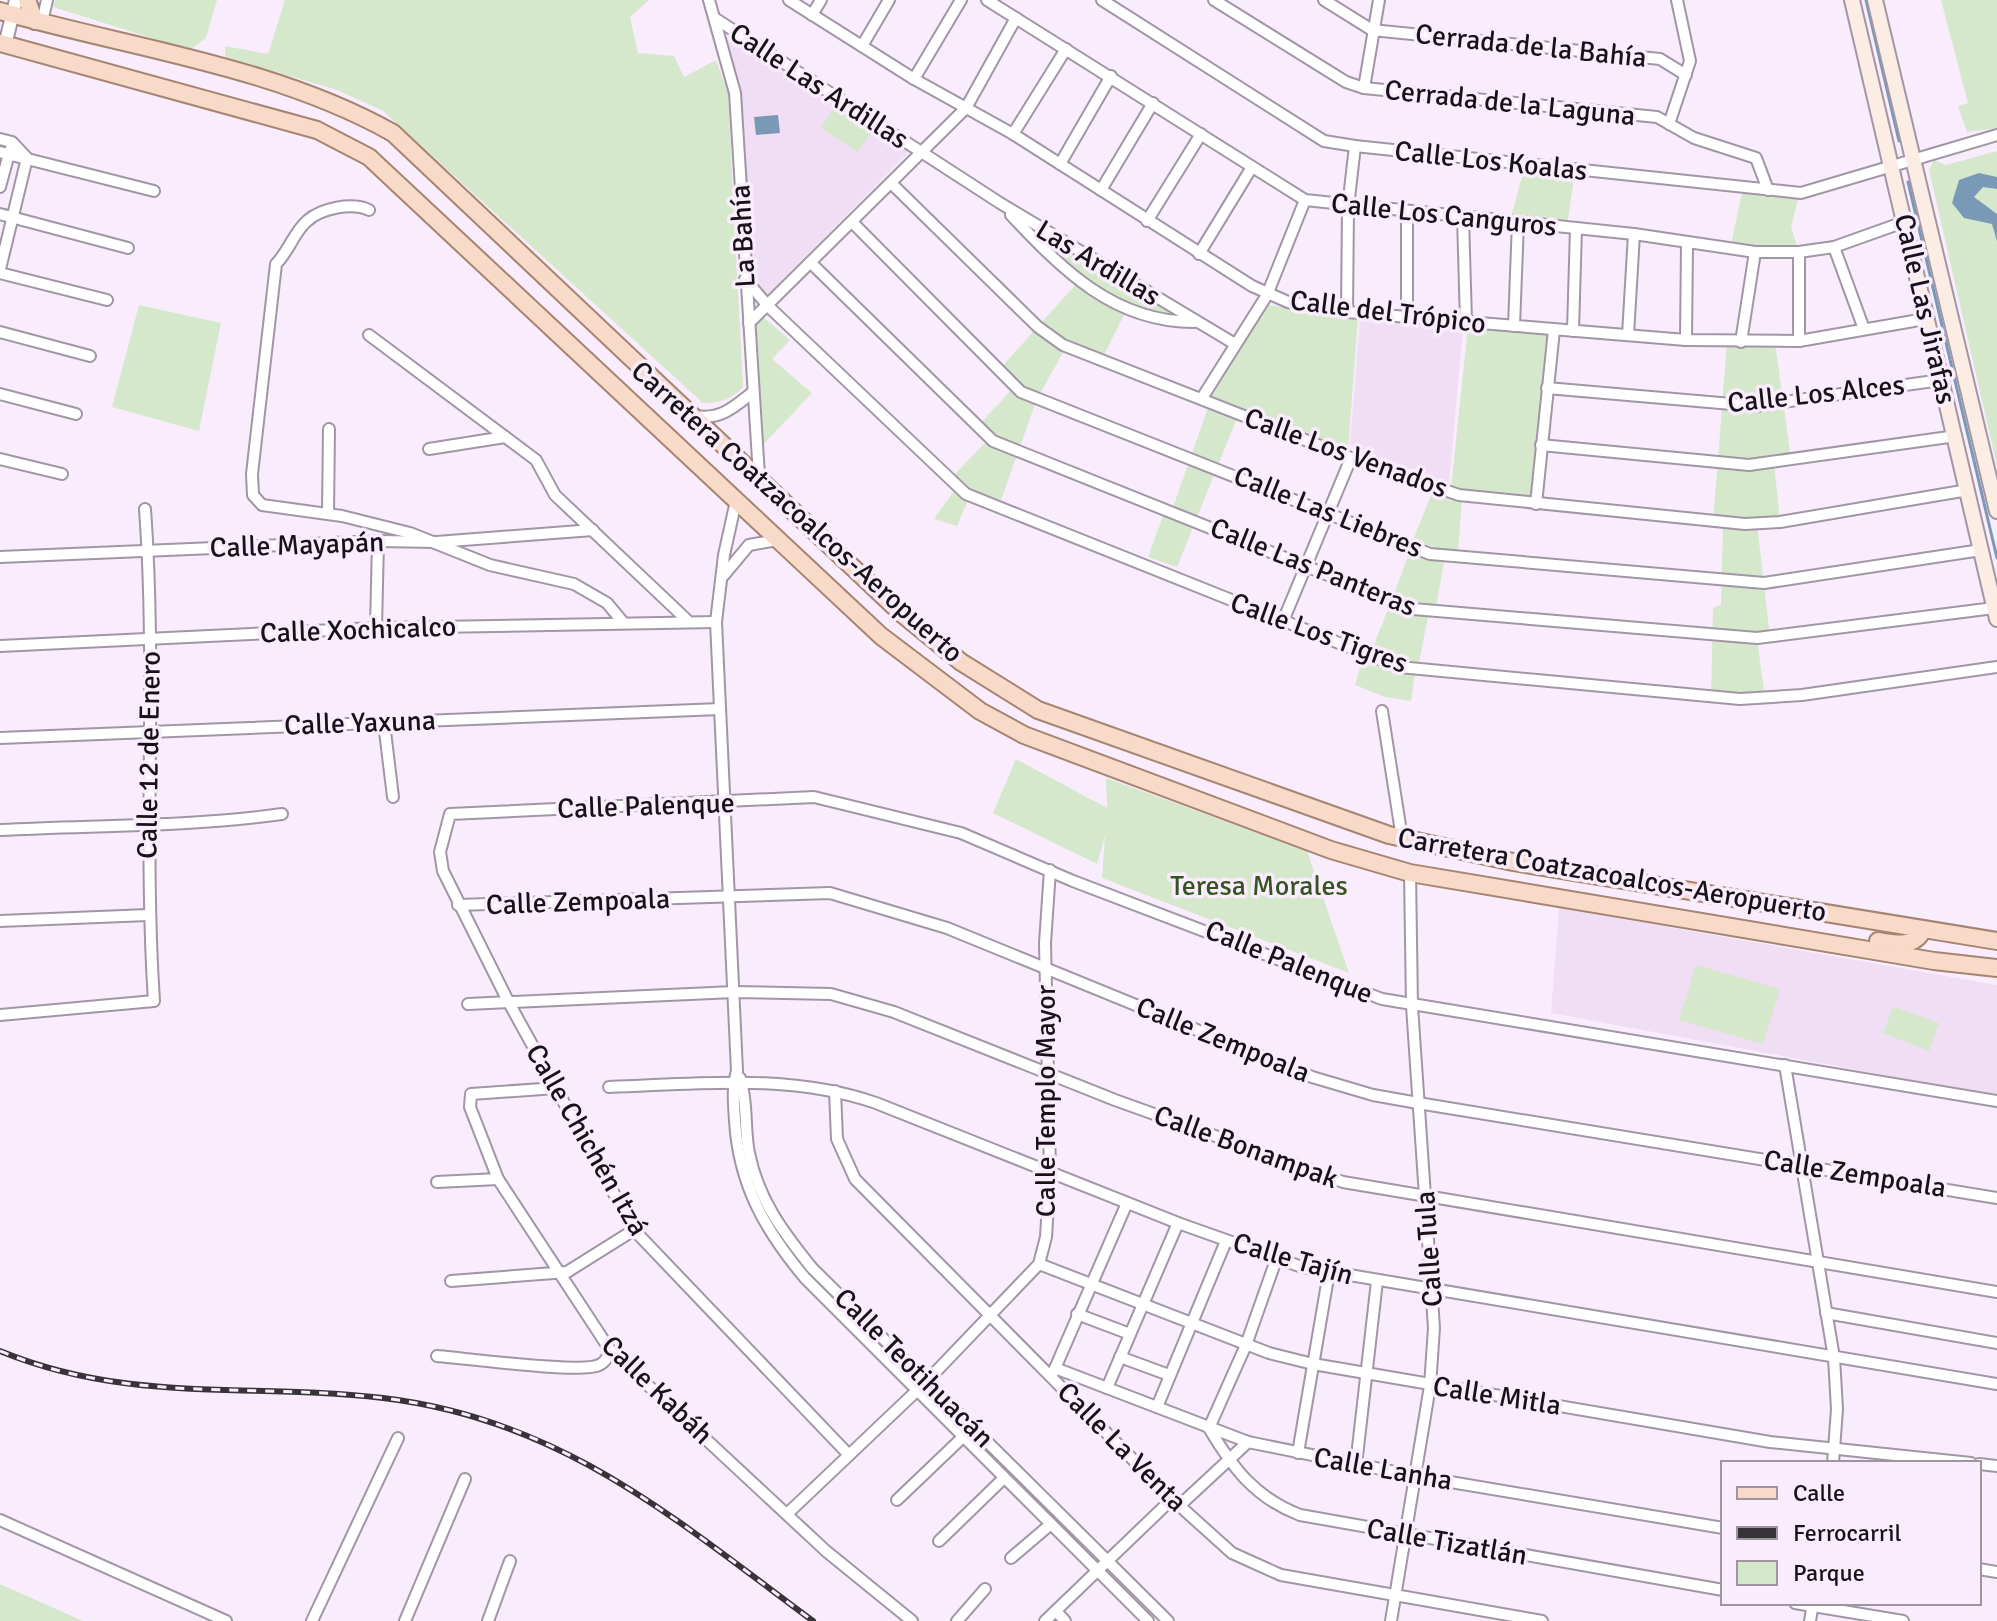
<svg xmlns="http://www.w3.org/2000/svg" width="1997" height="1621" font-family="Signika,sans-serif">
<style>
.built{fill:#efdef4}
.green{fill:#d6e8cc}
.water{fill:#7a99b7}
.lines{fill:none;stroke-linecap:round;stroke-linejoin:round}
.stream{stroke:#7a99b7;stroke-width:3}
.minor-casing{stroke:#a196a5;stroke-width:14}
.tertiary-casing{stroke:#a196a5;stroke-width:16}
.secondary-casing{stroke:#a196a5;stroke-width:18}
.primary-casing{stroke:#a58471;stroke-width:20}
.minor{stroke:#fff;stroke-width:10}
.tertiary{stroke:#fff;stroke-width:12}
.secondary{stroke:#fbede3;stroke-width:14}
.primary{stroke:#f7dac7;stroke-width:16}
.rail-casing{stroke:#383339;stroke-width:6}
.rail{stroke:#f9edfd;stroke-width:3;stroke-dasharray:9;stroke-linecap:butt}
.labels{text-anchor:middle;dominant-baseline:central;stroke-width:7;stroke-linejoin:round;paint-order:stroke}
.street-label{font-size:28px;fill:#161217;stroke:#f9edfd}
.park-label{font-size:28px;fill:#35531f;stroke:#f9edfd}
</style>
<rect width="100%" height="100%" fill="#f9edfd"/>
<g class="built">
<path d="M723,35L910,151L767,295L749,279L739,108Z"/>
<path d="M1360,317L1463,327L1449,484L1350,445Z"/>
<path d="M1559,908L1997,985V1096L1551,1013Z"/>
</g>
<g class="green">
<path d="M55,0H217L206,38L190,50L53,7Z"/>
<path d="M285,0H649L630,17L638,53L674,56L684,77L716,60L728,93L743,387C730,400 721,403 703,403L383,111L337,90L225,57V46L268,54Z"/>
<path d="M1941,0H1997V128L1967,132L1958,106L1968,103Z"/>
<path d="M837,103L875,127L858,152L821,128Z"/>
<path d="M1997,151V466L1929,170L1934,160L1946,165Z"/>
<path d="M1525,165L1575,171L1567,227L1510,221Z"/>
<path d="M1743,187L1800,192L1791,227L1799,252L1730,250Z"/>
<path d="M1030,224L1184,318L1172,320L1128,307L1103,357L1069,342L1037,399L1001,500L969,490L953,476L986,442L980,424L1015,386L999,370L1078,282Z"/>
<path d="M139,305L221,323L199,431L112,407Z"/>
<path d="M1269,305L1358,318L1348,450L1210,397Z"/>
<path d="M762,316L790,340L772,359L812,393L761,447L750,327Z"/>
<path d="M1468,326L1547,333L1531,496L1451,489Z"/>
<path d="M1727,342H1775L1791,459L1774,462L1780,522L1757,524L1770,637L1757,638L1765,699L1711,697L1713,608L1721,605L1723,523L1713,522Z"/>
<path d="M1208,408L1237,418L1177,567L1148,557L1166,508L1172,510Z"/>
<path d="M954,491L968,500L957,526L934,519Z"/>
<path d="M1431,495L1462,501L1458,551L1442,550L1413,540Z"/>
<path d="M1410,551L1444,562L1436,607L1393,597Z"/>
<path d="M1390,604L1428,616L1419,663L1372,650Z"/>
<path d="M1363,657L1415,674L1411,701L1385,697L1355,685Z"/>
<path d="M1016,759L1107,808L1106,778L1307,851L1349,973L1102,878L1105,836L1097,864L993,813Z"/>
<path d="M1696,965L1780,989L1763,1044L1679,1020Z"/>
<path d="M1893,1007L1939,1023L1929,1051L1883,1033Z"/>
<path d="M0,1584L83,1621H0Z"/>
</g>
<g class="water">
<path d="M778,115L780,133L756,135L754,117Z"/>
<path d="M1979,173L1997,177V189L1983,187L1974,197L1997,214V241L1992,224L1964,218L1952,203L1959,180Z"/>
</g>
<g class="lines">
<g class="stream">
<path d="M1866,0L1899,141"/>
<path d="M1908,182L1997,558"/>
</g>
<g class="minor-casing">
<g id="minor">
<path d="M709,0L735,93L759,476"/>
<path d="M789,0L914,79L1013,134L1252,286L1288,302L1347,312L1686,340L1799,341L1925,319"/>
<path d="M987,0L1305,200L1634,234L1755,252H1799L1834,247L1904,222"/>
<path d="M1102,0L1324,141L1355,146L1801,193L1997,135"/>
<path d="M1214,0L1346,82L1364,88L1657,117L1694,138L1756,158L1768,190"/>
<path d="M1324,0L1372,30L1660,59L1686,75"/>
<path d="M812,15L821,0"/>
<path d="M716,19L1000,203L1235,344"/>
<path d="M42,22L47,0"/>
<path d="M862,46L889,0"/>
<path d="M914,79L961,0"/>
<path d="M1364,88L1379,0"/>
<path d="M1669,124L1690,61L1677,0"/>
<path d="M1013,134L1066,49"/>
<path d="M0,139L12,142L27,158L0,269"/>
<path d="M0,152L154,191"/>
<path d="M1060,164L1111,76"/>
<path d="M892,184L1038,327L1063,345L1351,458L1459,495L1745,524L1780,522L1968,490"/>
<path d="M0,187L10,150"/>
<path d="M1101,190L1153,103"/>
<path d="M369,210C352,202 321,208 307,221C294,232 289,251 276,264L252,474L253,495L262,505L342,516L410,533L490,565L574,584L607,603L622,621"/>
<path d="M1407,211V318"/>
<path d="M0,214L128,248"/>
<path d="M1011,215C1062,269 1113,322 1194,322"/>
<path d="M1463,217L1466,322"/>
<path d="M1147,221L1201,134"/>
<path d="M852,222L1021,392L1430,554L1764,583L1981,550"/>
<path d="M1834,247L1864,329"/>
<path d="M1199,254L1252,167"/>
<path d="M812,264L993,441L1413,609L1757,638L1994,608"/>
<path d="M0,273L107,300"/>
<path d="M745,279L769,307L966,494L1399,667L1740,699L1802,695L1997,667"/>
<path d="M1347,312L1348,207L1355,146"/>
<path d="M749,323L966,108L1016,18"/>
<path d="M1514,326L1518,222"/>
<path d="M1573,331L1576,228"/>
<path d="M0,332L90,356"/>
<path d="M369,335L536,460L555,495L687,620"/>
<path d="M1628,335L1634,234"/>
<path d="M1686,340L1687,244"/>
<path d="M1799,341V252"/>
<path d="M1741,342L1755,252"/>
<path d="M1547,388L1755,406L1941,380"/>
<path d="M0,394L76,414"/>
<path d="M1202,398L1267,295L1305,200"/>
<path d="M696,416C721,420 734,407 753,392"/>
<path d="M1541,445L1749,465L1956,436"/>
<path d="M429,449L505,437"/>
<path d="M0,459L62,474"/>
<path d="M736,501L724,555L716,622L737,1071C732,1088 734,1104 735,1121C739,1185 765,1230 805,1278L1148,1621"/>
<path d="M1536,504L1554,330"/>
<path d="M328,514L329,429"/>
<path d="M0,557L378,541L437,542L593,530"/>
<path d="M724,575L749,545L778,540"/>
<path d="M1283,621L1351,458"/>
<path d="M376,628L378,541"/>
<path d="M0,646L376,628L716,622"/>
<path d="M1382,711L1402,838"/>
<path d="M384,723L393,797"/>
<path d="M0,738L720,709"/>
<path d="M0,830C94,825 189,827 282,814"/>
<path d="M458,905L830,893L947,928L1312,1077L1373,1095L1418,1103L1997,1198"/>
<path d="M0,921L148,915"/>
<path d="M468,1004L734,992L831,994L894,1012L1115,1100L1343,1182L1997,1292"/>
<path d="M0,1015L154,1001C143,837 157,673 145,509"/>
<path d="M1785,1065L1834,1358L1837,1409L1833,1463"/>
<path d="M740,1078C748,1102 744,1129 749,1153C758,1199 783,1232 812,1268L1168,1621"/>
<path d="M609,1087C699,1084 789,1073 876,1103L1178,1223L1302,1267L1997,1384"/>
<path d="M556,1088L471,1094L470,1107L498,1179L610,1350L826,1551L912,1621"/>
<path d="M835,1091L837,1139L855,1179L1172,1499L1232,1553L1281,1575L1542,1621"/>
<path d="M437,1182L498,1179"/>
<path d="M1276,1260L1246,1345L1209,1428C1232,1467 1255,1498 1300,1515L1723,1590"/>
<path d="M1039,1264L1269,1353L1313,1364L1770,1442L1971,1463"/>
<path d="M451,1281L567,1272L634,1230"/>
<path d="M1826,1313L1997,1343"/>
<path d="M1077,1314L1130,1334"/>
<path d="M437,1356C463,1358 582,1374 599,1365C606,1362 608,1356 610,1350"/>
<path d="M1120,1357L1169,1375"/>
<path d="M1055,1368L1248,1442L1415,1476L1723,1528"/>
<path d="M1053,1373L1127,1203"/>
<path d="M1107,1388L1178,1223"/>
<path d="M1157,1407L1226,1241"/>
<path d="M1298,1453L1329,1272"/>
<path d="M849,1455L634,1230L508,1001L443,871L440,852L450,814L814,797L961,833L1073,881L1382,999L1997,1101"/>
<path d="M1979,1464L1997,1466"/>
<path d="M1356,1465L1377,1281"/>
<path d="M897,1500L964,1436"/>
<path d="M1179,1506L1248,1442"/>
<path d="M787,1514L926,1382L1039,1264L1046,1237L1050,1172L1045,943L1050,870"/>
<path d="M0,1520L226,1621"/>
<path d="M939,1541L1004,1478"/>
<path d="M1011,1558L1051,1524"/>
<path d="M1979,1569L1997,1572"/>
<path d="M1795,1603L1903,1621"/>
<path d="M1056,1611L1065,1621"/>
<path d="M312,1621L398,1438"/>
<path d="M405,1621L465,1479"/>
<path d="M488,1621L510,1561"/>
<path d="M957,1621L985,1589"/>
<path d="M1045,1621L1172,1499"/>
<path d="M1391,1621L1430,1386L1434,1328L1412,1006L1410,873"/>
<path d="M1810,1621L1813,1603"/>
</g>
</g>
<g class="tertiary-casing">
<path id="tertiary" d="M5,45L16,0"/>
</g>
<g class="secondary-casing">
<g id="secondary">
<path d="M1852,0L1997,619"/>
<path d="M1875,0L1997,511"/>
</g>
</g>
<g class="primary-casing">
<g id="primary">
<path d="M27,0L35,21"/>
<path d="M0,11C130,48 274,66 393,133L901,613L961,662L1038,710L1389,835L1513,862L1997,941"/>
<path d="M0,43L317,130L369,157L881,636L980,711L1024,735L1331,850L1410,873L1934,961L1997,968"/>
<path d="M1878,941C1896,944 1914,948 1923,930"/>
</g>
</g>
<use href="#minor" class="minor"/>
<use href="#tertiary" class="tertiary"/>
<use href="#secondary" class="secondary"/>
<use href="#primary" class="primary"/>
<g class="rail-casing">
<path id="rail" d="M0,1351C132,1405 249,1382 383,1398C561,1419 675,1519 813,1621"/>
</g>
<use href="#rail" class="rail"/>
</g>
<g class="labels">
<g class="street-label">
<text transform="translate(1531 46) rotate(6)">Cerrada de la Bahía</text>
<text transform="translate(819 86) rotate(33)">Calle Las Ardillas</text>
<text transform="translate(1510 103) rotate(6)">Cerrada de la Laguna</text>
<text transform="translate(1491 161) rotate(6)">Calle Los Koalas</text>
<text transform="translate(1444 215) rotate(6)">Calle Los Canguros</text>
<text transform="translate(743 236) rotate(-93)">La Bahía</text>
<text transform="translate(1098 263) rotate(31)">Las Ardillas</text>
<text transform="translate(1925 309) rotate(77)">Calle Las Jirafas</text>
<text transform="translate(1388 312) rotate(7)">Calle del Trópico</text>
<text transform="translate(1816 394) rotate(-6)">Calle Los Alces</text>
<text transform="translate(1346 453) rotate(20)">Calle Los Venados</text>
<text transform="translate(797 512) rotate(42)">Carretera Coatzacoalcos-Aeropuerto</text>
<text transform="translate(1328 512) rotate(22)">Calle Las Liebres</text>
<text transform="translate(297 545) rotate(-2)">Calle Mayapán</text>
<text transform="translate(1313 567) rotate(22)">Calle Las Panteras</text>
<text transform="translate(358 630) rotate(-2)">Calle Xochicalco</text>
<text transform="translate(1319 633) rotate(20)">Calle Los Tigres</text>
<text transform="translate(360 723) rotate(-2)">Calle Yaxuna</text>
<text transform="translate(149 755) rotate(-89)">Calle 12 de Enero</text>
<text transform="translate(646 806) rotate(-2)">Calle Palenque</text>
<text transform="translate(1612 875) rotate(10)">Carretera Coatzacoalcos-Aeropuerto</text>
<text transform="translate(578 902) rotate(-2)">Calle Zempoala</text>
<text transform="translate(1289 962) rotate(22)">Calle Palenque</text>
<text transform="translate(1223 1040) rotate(22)">Calle Zempoala</text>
<text transform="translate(1046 1101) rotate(-90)">Calle Templo Mayor</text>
<text transform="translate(587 1140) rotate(60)">Calle Chichén Itzá</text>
<text transform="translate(1246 1147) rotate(20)">Calle Bonampak</text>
<text transform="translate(1855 1174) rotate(9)">Calle Zempoala</text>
<text transform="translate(1429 1249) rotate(-94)">Calle Tula</text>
<text transform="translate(1293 1259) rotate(16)">Calle Tajín</text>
<text transform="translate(914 1368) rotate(45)">Calle Teotihuacán</text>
<text transform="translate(657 1390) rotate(44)">Calle Kabáh</text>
<text transform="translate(1497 1396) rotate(9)">Calle Mitla</text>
<text transform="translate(1122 1447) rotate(45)">Calle La Venta</text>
<text transform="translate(1383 1469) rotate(10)">Calle Lanha</text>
<text transform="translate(1447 1542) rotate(10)">Calle Tizatlán</text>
</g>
<g class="park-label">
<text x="1259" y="886">Teresa Morales</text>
</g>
</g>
<rect x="1721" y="1461" width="260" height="144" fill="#f9edfd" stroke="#9e95a1" stroke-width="2"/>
<rect x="1737" y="1487" width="40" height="12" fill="#f7dac7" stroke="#9e95a1" stroke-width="2"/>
<text x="1793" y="1501" font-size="24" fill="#161217">Calle</text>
<rect x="1737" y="1527" width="40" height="12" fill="#383339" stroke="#9e95a1" stroke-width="2"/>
<text x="1793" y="1541" font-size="24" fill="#161217">Ferrocarril</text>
<rect x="1737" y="1561" width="40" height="24" fill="#d6e8cc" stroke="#9e95a1" stroke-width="2"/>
<text x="1793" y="1581" font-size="24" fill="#161217">Parque</text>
</svg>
